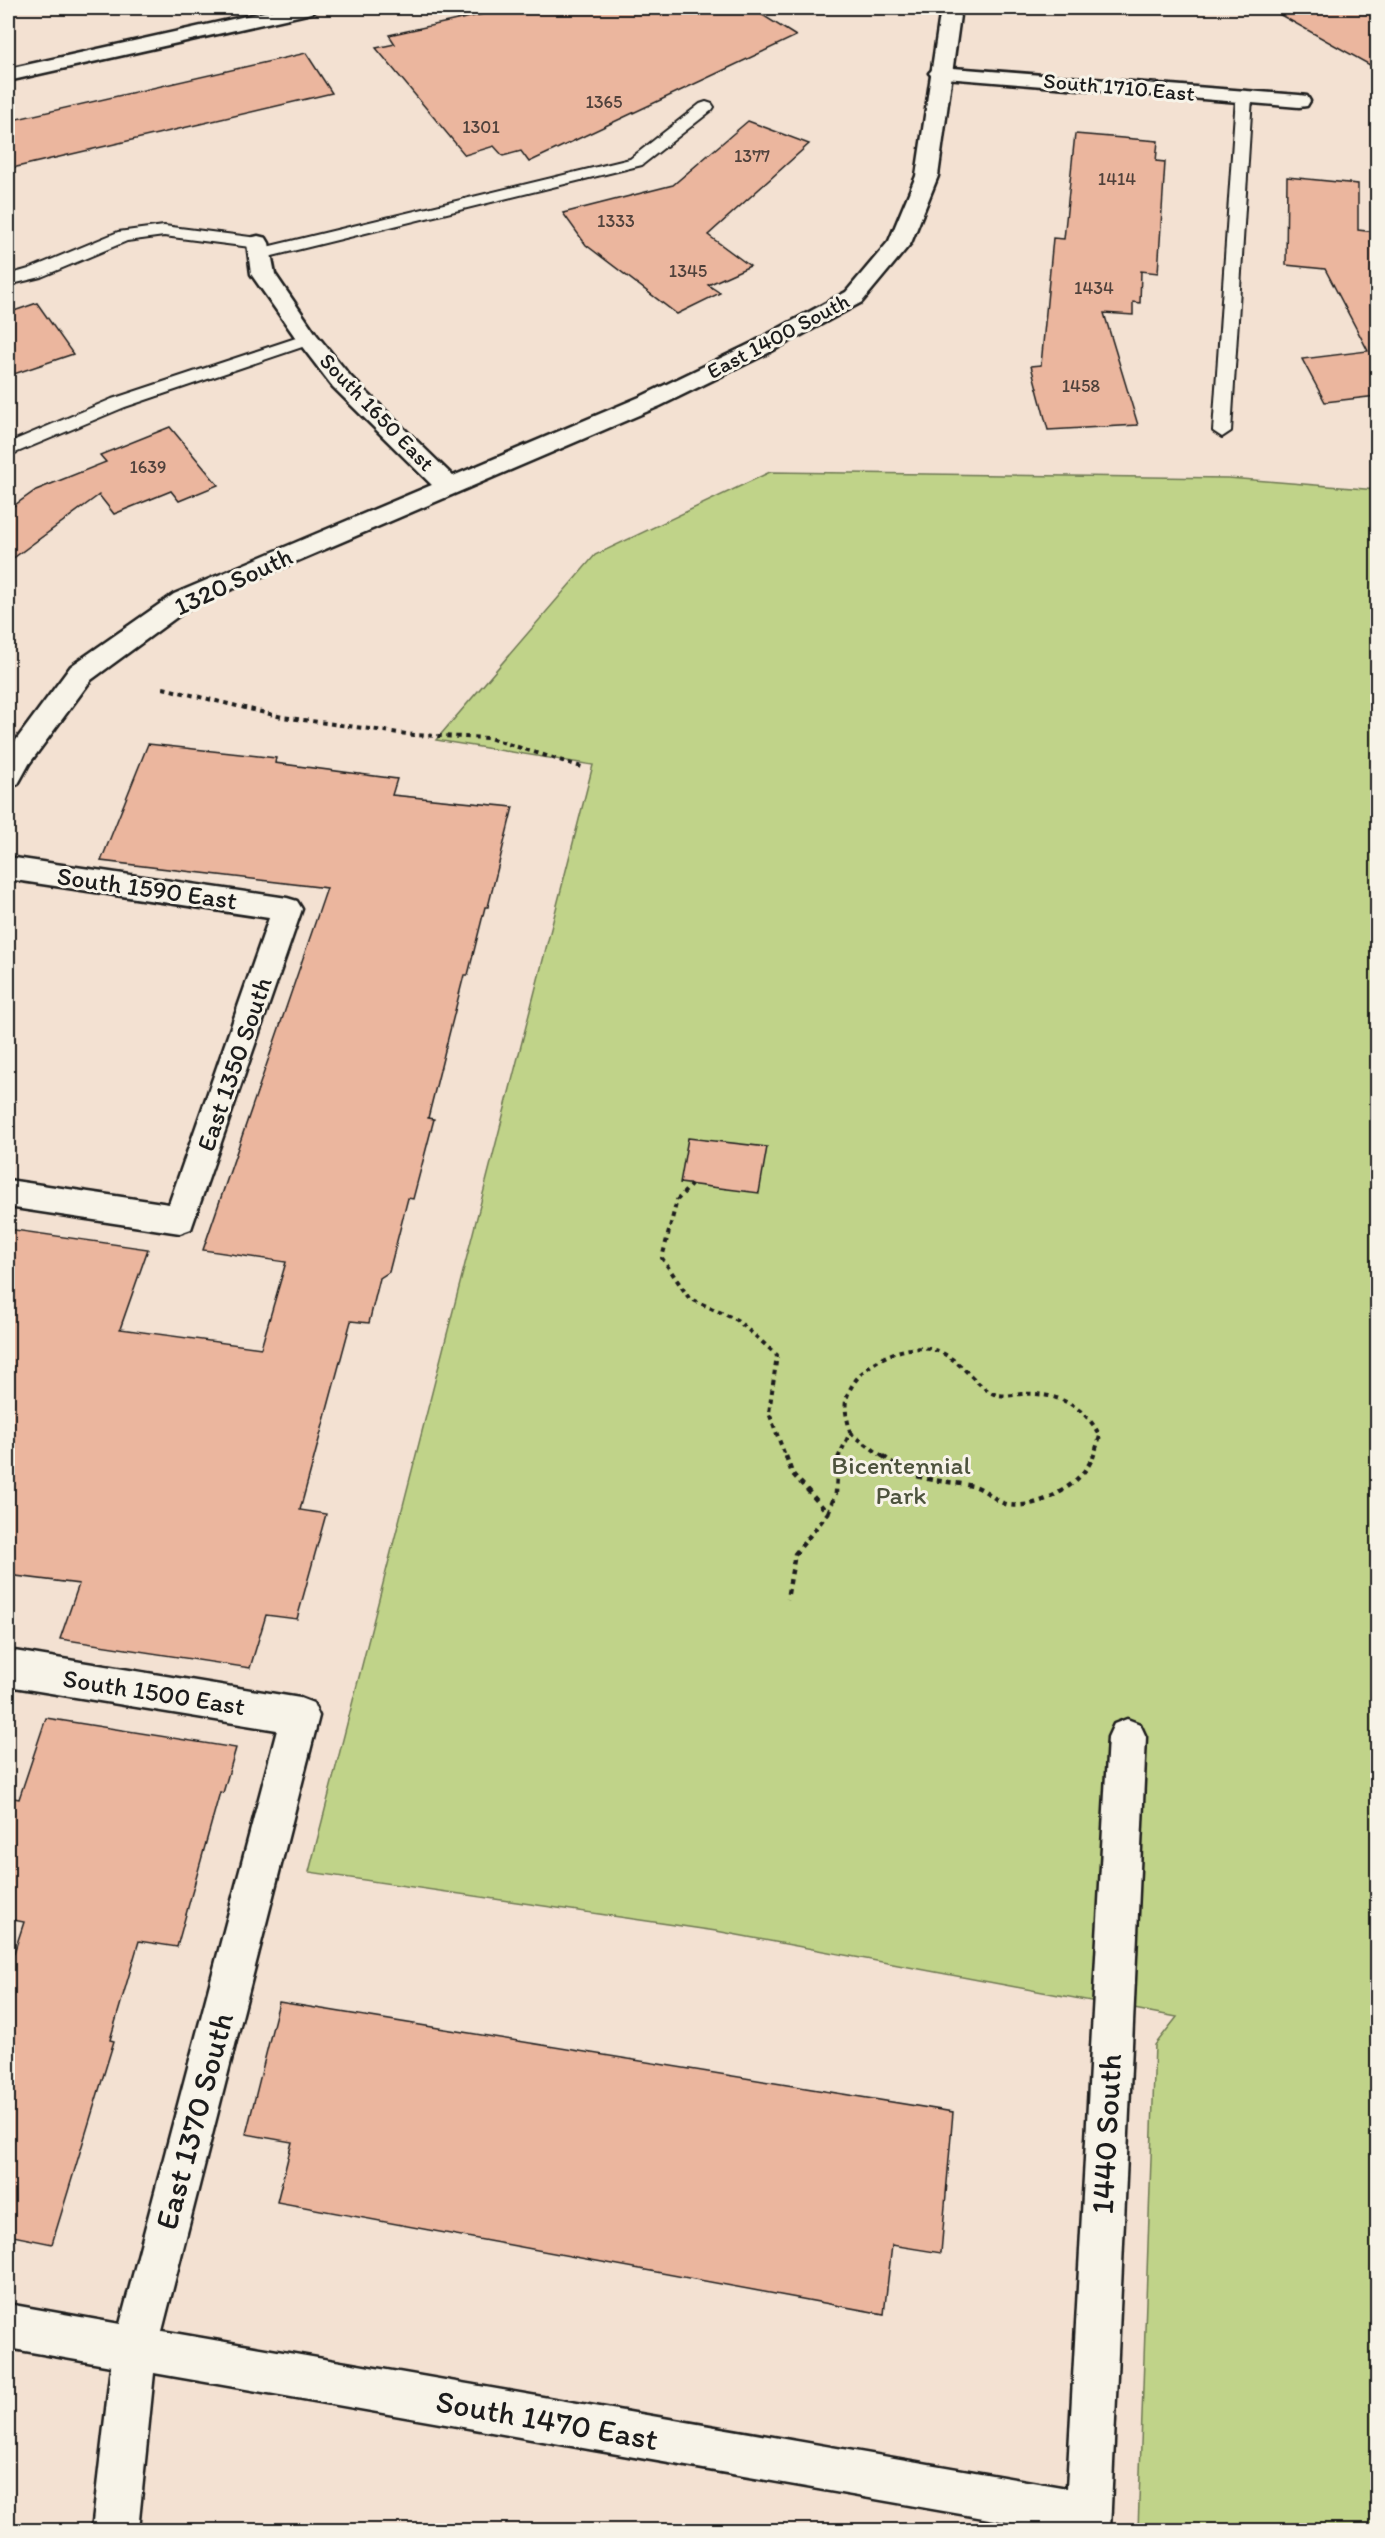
<svg xmlns="http://www.w3.org/2000/svg" width="1385" height="2538" font-family="Itim,sans-serif">
<style>
.green{fill:#c0d389;stroke:#6e7852;stroke-width:1.5}
.building{fill:#ebb69e;stroke:#1c1c1c;stroke-width:1.5}
.lines{fill:none;stroke-linecap:round;stroke-linejoin:round}
.service-casing{stroke:#1c1c1c;stroke-width:4}
.minor-casing{stroke:#1c1c1c;stroke-width:5}
.tertiary-casing{stroke:#1c1c1c;stroke-width:5}
.path-far1{stroke:#1c1c1c;stroke-width:4;stroke-dasharray:4.5 4.5;stroke-linecap:butt}
.path{stroke:#1c1c1c;stroke-width:4.5;stroke-dasharray:5 5;stroke-linecap:butt}
.service{fill:#f7f3e8;fill-rule:evenodd}
.minor{fill:#f7f3e8;fill-rule:evenodd}
.tertiary{fill:#f7f3e8;fill-rule:evenodd}
.labels{text-anchor:middle;dominant-baseline:central;stroke-width:6;stroke-linejoin:round;paint-order:stroke}
.far-number-label{font-size:18px;fill:#50423c}
.far-street-label{font-size:22px;fill:#1c1c1c;stroke:#f7f3e8}
.street-label{font-size:26px;fill:#1c1c1c;stroke:#f7f3e8}
.park-label{font-size:26px;fill:#4d533d;stroke:#f7f3e8}
.near-street-label{font-size:32px;fill:#1c1c1c;stroke:#f7f3e8}
</style>
<rect width="100%" height="100%" fill="#f3e1d2"/>
<filter id="ink" filterUnits="userSpaceOnUse"><feTurbulence type="fractalNoise" baseFrequency=".0167" numOctaves="2"/><feDisplacementMap in="SourceGraphic" scale="12" xChannelSelector="R" yChannelSelector="G"/><feConvolveMatrix kernelMatrix="1 2 1 2 8 2 1 2 1" color-interpolation-filters="sRGB"/></filter>
<g filter="url(#ink)">
<path class="green" d="M770,472L1228,478L1377,490V2530H1138L1155,2045L1177,2017L716,1931L309,1872L593,765L436,740L595,555Z"/>
<g class="building">
<path d="M511,8H751L796,36L529,162L521,151L503,156L494,146L465,155L376,48L395,44L389,35Z"/>
<path d="M1268,8H1377V69Z"/>
<path d="M306,53L332,93L8,169V121Z"/>
<path d="M748,121L809,144L708,235L750,266L708,285L720,293L677,314L586,245L563,213L673,185Z"/>
<path d="M1075,134L1158,141L1156,161L1165,162L1158,273L1141,271L1140,303L1133,302V315L1104,313L1138,425L1048,430L1031,366L1041,365L1053,238L1064,239Z"/>
<path d="M1287,177L1358,184V230L1375,232L1377,396L1325,402L1302,359L1368,351L1325,269L1286,265Z"/>
<path d="M37,303L73,354L8,376V313Z"/>
<path d="M170,427L218,485L179,501L171,491L114,514L99,495L8,562V510L36,490L106,462L100,455Z"/>
<path d="M148,744L276,758L275,763L397,779L392,795L513,807L488,907H485L468,975H464L428,1118L434,1119L413,1199L408,1198L389,1272L380,1278L369,1323L351,1321L300,1510L326,1514L297,1619L266,1615L250,1668L60,1639L79,1584L8,1575V1229L148,1249L120,1329L261,1348L286,1262L203,1250L327,888L101,861Z"/>
<path d="M688,1138L767,1147L759,1193L680,1183Z"/>
<path d="M46,1718L236,1748L223,1793L220,1792L177,1947L139,1941L110,2040L114,2041L52,2244L8,2235V1971L24,1922L8,1919V1797L19,1799Z"/>
<path d="M279,2002L953,2112L941,2253L892,2245L884,2314L277,2202L292,2142L246,2134Z"/>
</g>
<g class="lines">
<g class="service-casing">
<g id="service">
<path d="M1244,92L1252,97L1231,431L1222,437L1213,431L1236,97Z"/>
<path d="M706,102L712,104L714,107L712,110L642,165L260,259L252,254L254,250L630,159L700,104Z"/>
<path d="M164,226L258,238L266,243L258,248L164,236L127,241L41,277L8,285V275L29,269L118,232Z"/>
<path d="M308,334L317,339L314,343L125,407L8,456V443L112,399Z"/>
</g>
</g>
<g class="minor-casing">
<g id="minor">
<path d="M940,67L1299,95L1307,96L1310,101L1307,106L1299,107L933,77L929,73L933,69Z"/>
<path d="M258,236L266,238L269,243L275,274L316,334L351,377L457,480L461,486L457,492L448,494L439,492L333,387L300,344L251,274L247,243L250,238Z"/>
<path d="M8,857L287,898L297,901L302,909L191,1229L180,1233L8,1207V1180L169,1204L269,918L8,879Z"/>
<path d="M8,1650L300,1698L313,1703L319,1716L162,2331L1067,2488L1108,1737L1114,1724L1127,1719L1140,1724L1146,1737L1110,2530H1052L154,2373L138,2530H92L111,2366L8,2348V2304L120,2324L277,1730L8,1686Z"/>
</g>
</g>
<g class="tertiary-casing">
<g id="tertiary">
<path d="M282,8H317L314,12L307,14L8,81V69Z"/>
<path d="M941,8H961L938,176L911,243L862,302L768,353L660,406L192,606L91,680L29,764L18,784L8,787V751L71,666L174,594L642,396L752,343L846,292L889,241L916,176Z"/>
</g>
</g>
<g class="path-far1">
<path d="M163,688L282,717L414,735L489,738L585,768"/>
<path d="M692,1184L677,1200L662,1258L689,1298L737,1320L777,1355L769,1413L786,1458"/>
<path d="M850,1433L885,1458"/>
<path d="M850,1433C849,1423 844,1412 846,1401C853,1365 907,1338 940,1352C964,1363 975,1385 994,1394C1003,1397 1012,1395 1021,1394C1056,1392 1084,1405 1100,1436L1093,1458"/>
<path d="M838,1458L850,1433"/>
</g>
<g class="path">
<path d="M786,1456L792,1473L828,1513L795,1554L787,1599"/>
<path d="M883,1456C918,1484 933,1478 973,1486C987,1489 996,1503 1010,1505C1040,1509 1083,1484 1093,1456"/>
<path d="M828,1513L836,1493L838,1456"/>
</g>
<use href="#service" class="service"/>
<use href="#minor" class="minor"/>
<use href="#tertiary" class="tertiary"/>
</g>
</g>
<g class="labels">
<g class="far-number-label">
<text x="604" y="102">1365</text>
<text x="481" y="127">1301</text>
<text x="752" y="156">1377</text>
<text x="1117" y="179">1414</text>
<text x="616" y="221">1333</text>
<text x="688" y="271">1345</text>
<text x="1094" y="288">1434</text>
<text x="1081" y="386">1458</text>
<text x="148" y="467">1639</text>
</g>
<g class="far-street-label">
<text transform="translate(1119 87) rotate(5)">South 1710 East</text>
<text transform="translate(778 336) rotate(-28)">East 1400 South</text>
<text transform="translate(377 412) rotate(46)">South 1650 East</text>
</g>
<g class="street-label">
<text transform="translate(233 581) rotate(-25)">1320 South</text>
<text transform="translate(147 888) rotate(8)">South 1590 East</text>
<text transform="translate(234 1064) rotate(-71)">East 1350 South</text>
<text transform="translate(154 1692) rotate(9)">South 1500 East</text>
</g>
<g class="park-label">
<text x="901" y="1465">Bicentennial<tspan x="901" dy="30">Park</tspan></text>
</g>
<g class="near-street-label">
<text transform="translate(194 2121) rotate(-75)">East 1370 South</text>
<text transform="translate(1106 2134) rotate(-87)">1440 South</text>
<text transform="translate(547 2420) rotate(10)">South 1470 East</text>
</g>
</g>
<rect width="1385" height="2538" fill="none" stroke="#f7f3e8" stroke-width="30"/>
<rect x="15" y="15" width="1355" height="2508" fill="none" stroke="#1c1c1c" stroke-width="2" filter="url(#ink)"/>
</svg>
